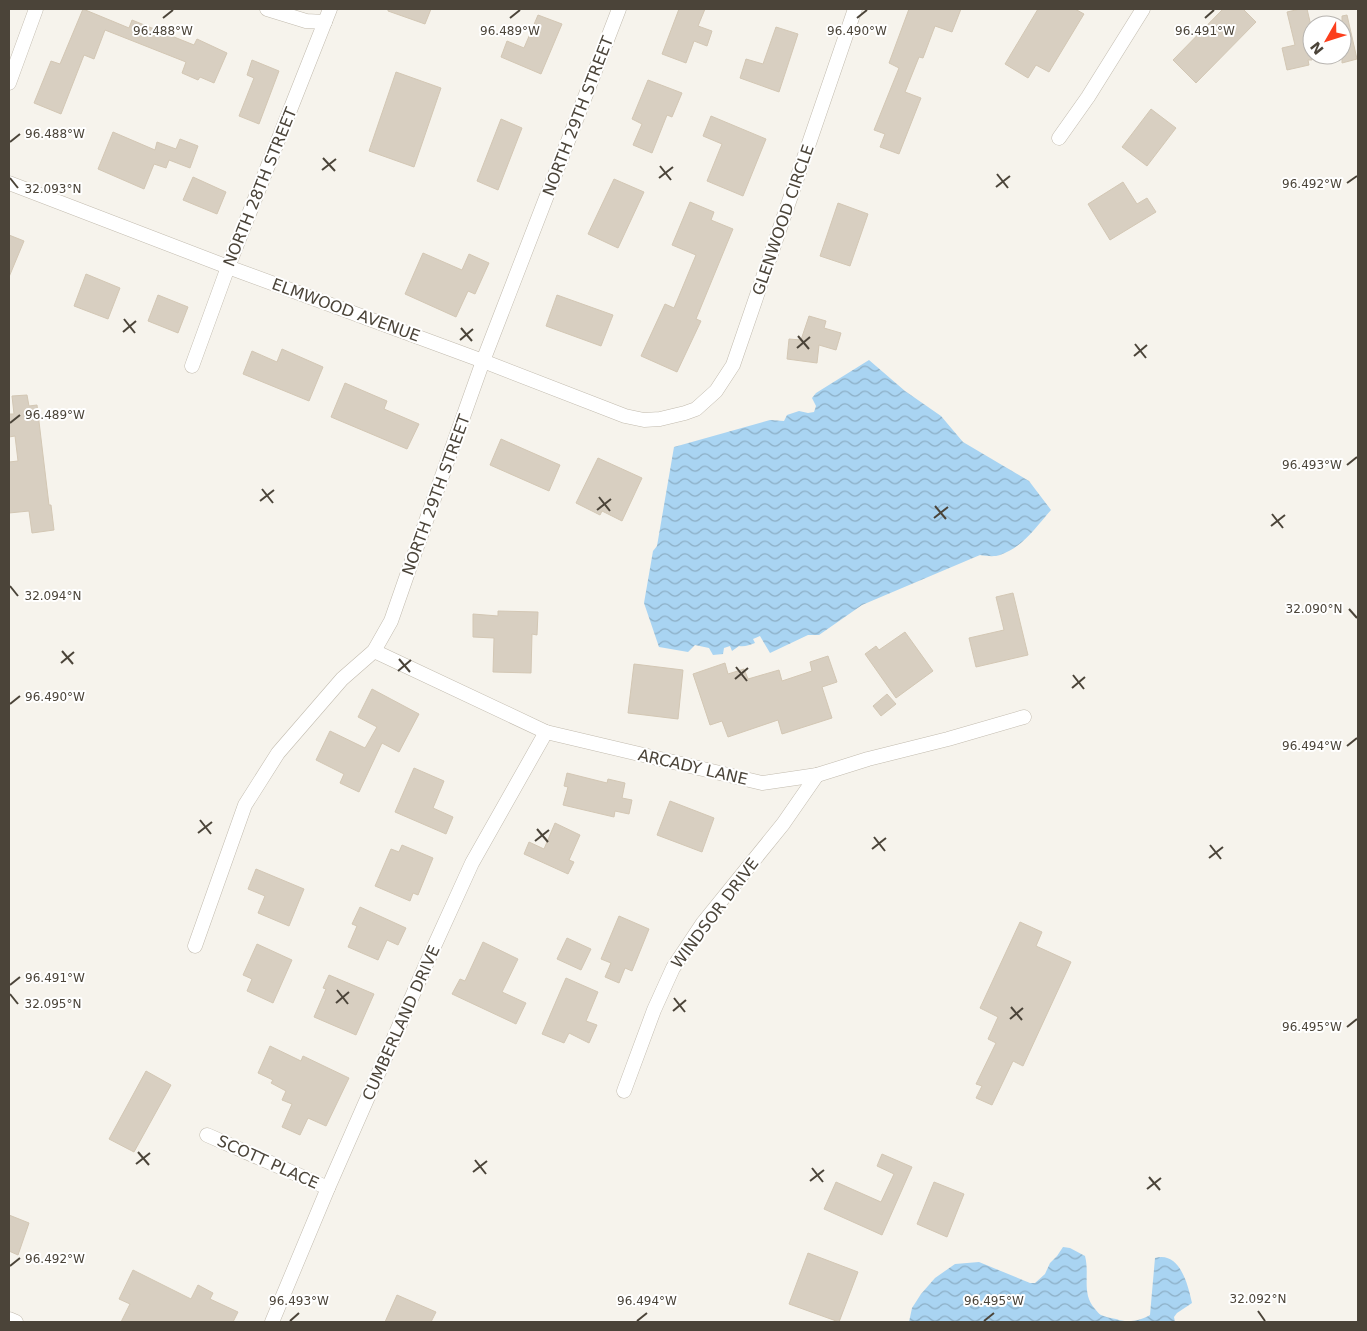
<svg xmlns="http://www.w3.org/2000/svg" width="1367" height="1331" font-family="'DejaVu Sans',sans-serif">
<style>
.water{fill:url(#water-waves)}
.building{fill:#d8cfc1;stroke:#d3c7b4}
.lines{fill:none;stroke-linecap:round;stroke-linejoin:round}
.minor-casing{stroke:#c2bbae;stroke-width:15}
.minor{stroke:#fff;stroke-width:14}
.ticks{fill:none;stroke:#4b4439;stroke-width:2}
.labels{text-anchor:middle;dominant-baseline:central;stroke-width:4;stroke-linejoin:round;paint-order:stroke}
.street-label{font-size:16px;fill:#4b4439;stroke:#fff}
.ticks-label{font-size:12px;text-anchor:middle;fill:#4b4439;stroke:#fff;stroke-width:4;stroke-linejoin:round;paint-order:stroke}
</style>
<defs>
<pattern id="water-waves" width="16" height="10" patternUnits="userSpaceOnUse" patternTransform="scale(1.25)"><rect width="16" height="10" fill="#a9d4f2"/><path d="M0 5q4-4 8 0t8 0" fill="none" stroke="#8caec5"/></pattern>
</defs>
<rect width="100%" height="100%" fill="#f6f3ec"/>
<g class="water">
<path d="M869,360L905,391L941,416L963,442L1029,481L1051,510C1036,527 1022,548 1000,555C994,557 987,556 980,555L862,605L819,635H808L770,653L760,636L753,639L755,643C749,645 745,647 739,646L732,651L730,646L724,648L723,654L713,655L709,648L695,645L688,652L659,647L644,603L653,551L657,546L674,447L770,420L784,421L787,415L799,411L808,413L814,412L816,406L812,398L816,393Z"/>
<path d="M1063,1247L1070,1248L1085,1256C1090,1275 1081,1293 1095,1309C1097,1311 1099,1314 1101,1315C1105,1317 1111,1318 1116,1319C1126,1323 1141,1321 1150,1315L1155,1258C1180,1251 1188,1285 1192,1303L1177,1313L1174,1317L1175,1322H909L912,1308L921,1294L935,1278L955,1264L979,1262L1030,1283H1035L1045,1274L1050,1263L1057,1256Z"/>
</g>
<g class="building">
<path d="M83,9L129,28L132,20L194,45L197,39L227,53L214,83L200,77L198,80L182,73L186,62L105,30L94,59L84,55L61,114L34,103L51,61L60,64Z"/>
<path d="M388,9H431L425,24L388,11Z"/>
<path d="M679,9H705L698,26L712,31L707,46L694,41L686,63L662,54Z"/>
<path d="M909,9H961L952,32L935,26L923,58L919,57L905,92L921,98L899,154L880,147L885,134L874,130L899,68L889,63Z"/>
<path d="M1038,9H1075L1084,14L1049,72L1036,65L1028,78L1005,64Z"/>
<path d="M1223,9H1243L1256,22L1196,83L1173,60Z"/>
<path d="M1300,9H1307L1312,30V60H1308L1309,65L1287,70L1282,48L1295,45L1287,12Z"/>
<path d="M538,15L562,24L541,74L501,57L507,41L524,48Z"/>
<path d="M1347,15L1357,59L1342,63V16Z"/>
<path d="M776,27L798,34L779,92L740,78L746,59L763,64Z"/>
<path d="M252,60L279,71L259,124L239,116L254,78L247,75Z"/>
<path d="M396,72L441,88L414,167L369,151Z"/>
<path d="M648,80L682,93L672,117L667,115L652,153L633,145L642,124L632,119Z"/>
<path d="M1151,109L1176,128L1147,166L1122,147Z"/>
<path d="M711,116L766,139L743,196L707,181L722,144L703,136Z"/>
<path d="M501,119L522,128L498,190L477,181Z"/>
<path d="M113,132L155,150L157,142L176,149L180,139L198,146L190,168L169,160L166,168L154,164L144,189L98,169Z"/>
<path d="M193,177L226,192L217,214L183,200Z"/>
<path d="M614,179L644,192L618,248L588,234Z"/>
<path d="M1123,182L1137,204L1147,198L1156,212L1110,240L1088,204Z"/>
<path d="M690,202L714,212L711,220L733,229L696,319L701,321L677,372L641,356L665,304L674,308L696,255L672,245Z"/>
<path d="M838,203L868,214L850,266L820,256Z"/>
<path d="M9,235L24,241L9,277Z"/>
<path d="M423,253L462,270L469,254L489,263L475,294L468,291L456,317L405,294Z"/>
<path d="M86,274L120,288L108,319L74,306Z"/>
<path d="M158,295L188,307L178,333L148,321Z"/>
<path d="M557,295L613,315L601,346L546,326Z"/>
<path d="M809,316L826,321L824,328L841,333L836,350L819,345L817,363L787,359L789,339L801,340Z"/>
<path d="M282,349L323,367L309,401L243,374L252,351L277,362Z"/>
<path d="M345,383L387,401L384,409L419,424L407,449L331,417Z"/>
<path d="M27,395L29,406L37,405L49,505H51L54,530L32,533L29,511L9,513V462L18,461L15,436L9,437V414H14L12,396Z"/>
<path d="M501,439L560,465L549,491L490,465Z"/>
<path d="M598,458L642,478L622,521L602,511L600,515L576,503Z"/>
<path d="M1013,593L1028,655L976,667L969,638L1004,630L996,597Z"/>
<path d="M498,611L538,612L537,635L532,634L531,673L493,672L494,638L473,637V614L498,616Z"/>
<path d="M905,632L933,671L896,698L865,654L876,646L879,650Z"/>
<path d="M828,656L837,682L822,687L832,718L782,734L778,720L728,737L722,721L710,725L693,674L725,663L728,674L744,669L748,679L779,670L782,681L812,671L810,662Z"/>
<path d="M634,664L683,670L678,719L628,713Z"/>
<path d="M372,689L419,714L399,752L382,743L359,792L340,783L344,774L316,760L330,731L365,748L377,727L358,717Z"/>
<path d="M887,694L896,704L881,716L873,706Z"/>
<path d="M414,768L444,781L433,808L453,817L446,834L395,812Z"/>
<path d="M567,773L607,783L608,779L625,783L622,798L632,800L629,814L615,811L614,817L563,805L568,787L564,786Z"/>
<path d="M670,801L714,818L702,852L657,835Z"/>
<path d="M555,823L580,835L569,860L574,862L568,874L524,854L529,842L544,849Z"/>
<path d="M402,845L433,858L418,895L413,893L410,901L375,886L391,849L399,852Z"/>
<path d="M256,869L304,889L289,926L258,913L265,896L248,889Z"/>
<path d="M360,907L406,928L398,945L387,940L378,960L348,947L357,926L352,924Z"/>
<path d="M619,916L649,929L632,971L625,968L619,983L605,977L611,963L601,959Z"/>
<path d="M1020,922L1042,932L1036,946L1071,962L1023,1066L1013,1061L992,1105L976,1098L982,1086L976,1084L996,1043L988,1039L998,1017L980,1008Z"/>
<path d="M567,938L591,949L581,970L557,959Z"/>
<path d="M483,942L518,959L502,992L526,1003L516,1024L452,994L460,979L465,981Z"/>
<path d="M257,944L292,960L273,1003L247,991L252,979L243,975Z"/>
<path d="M329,975L374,994L356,1035L314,1017L326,989L323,988Z"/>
<path d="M566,978L598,992L586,1021L597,1025L589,1043L569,1033L564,1043L542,1034Z"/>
<path d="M270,1046L301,1061L303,1056L349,1078L326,1126L308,1118L300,1135L282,1127L292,1104L282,1100L286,1091L271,1083L273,1080L258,1073Z"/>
<path d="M146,1071L171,1085L134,1152L109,1139Z"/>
<path d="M882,1154L912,1167L882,1235L824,1209L836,1182L881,1202L894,1174L877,1166Z"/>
<path d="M934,1182L964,1194L947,1237L917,1224Z"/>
<path d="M9,1215L29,1223L18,1255L9,1251Z"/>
<path d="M808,1253L858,1272L839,1322L789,1304Z"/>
<path d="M133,1270L191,1299L198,1285L213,1293L210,1299L238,1312L233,1322H121L130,1304L119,1299Z"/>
<path d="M397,1295L436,1312L431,1322H385Z"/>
</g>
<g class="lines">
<g class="minor-casing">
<g id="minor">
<path d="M267,9L306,21L325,22"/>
<path d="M9,83L36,9"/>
<path d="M1059,138L1088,97L1143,9"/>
<path d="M9,183L228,267L483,361L625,416L644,420L660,419L685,413L696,409L716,391L733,365L855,9"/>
<path d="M192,366L228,267L330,9"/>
<path d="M374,651L546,732L762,783L817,775L868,759L948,739L1024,717"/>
<path d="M195,946L245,805L278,753L342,679L374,651L391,621L414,555L483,361L619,9"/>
<path d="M624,1091L654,1010L673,968L703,923L783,824L817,775"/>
<path d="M207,1135L328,1188"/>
<path d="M9,1319L16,1322"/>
<path d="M272,1322L328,1188L432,951L472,863L546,732"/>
</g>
</g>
<use href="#minor" class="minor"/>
</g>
<path class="ticks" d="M163,18L173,10M510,18L520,10M857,18L867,10M1205,18L1214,10M10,142L20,134M323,158L335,171M660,166L671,180M322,170L336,159M997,174L1008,188M10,178L18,188M659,178L673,167M1347,183L1357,176M996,187L1010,176M124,319L135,333M461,328L472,341M123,332L136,321M798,336L809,349M460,340L473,329M1135,344L1146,358M797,348L810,337M1134,356L1147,345M10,423L20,415M1347,465L1357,457M262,489L273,503M599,497L610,511M260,501L274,490M935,506L946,519M597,510L611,499M1272,514L1283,528M934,518L948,507M1271,526L1285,515M10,586L18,596M1349,609L1357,618M62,651L73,664M399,659L410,672M61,663L74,652M736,667L747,681M398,671L411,660M1073,675L1084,689M735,679L748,668M1072,688L1085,677M10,704L20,696M1347,746L1357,738M200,820L211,834M537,829L548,842M198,833L212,822M874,837L885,851M535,841L549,830M1210,845L1221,859M872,849L886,838M1209,858L1223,847M10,985L20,977M337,990L348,1004M10,994L18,1004M674,998L685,1012M336,1003L349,992M1011,1007L1022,1020M673,1011L686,1000M1010,1019L1023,1008M1347,1027L1357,1019M138,1152L149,1165M475,1160L486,1174M136,1164L150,1153M812,1168L823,1182M473,1172L487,1161M1149,1177L1160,1190M810,1181L824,1170M1147,1189L1161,1178M10,1266L20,1258M1258,1311L1265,1321M290,1321L299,1313M637,1321L647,1313M984,1321L994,1313"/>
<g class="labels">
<g class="street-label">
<text transform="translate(578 116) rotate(-69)">NORTH 29TH STREET</text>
<text transform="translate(260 187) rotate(-68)">NORTH 28TH STREET</text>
<text transform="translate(783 220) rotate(-71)">GLENWOOD CIRCLE</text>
<text transform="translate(346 310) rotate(20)">ELMWOOD AVENUE</text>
<text transform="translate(436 495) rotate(-70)">NORTH 29TH STREET</text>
<text transform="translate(693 767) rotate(13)">ARCADY LANE</text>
<text transform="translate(715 913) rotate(-53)">WINDSOR DRIVE</text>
<text transform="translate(401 1023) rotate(-66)">CUMBERLAND DRIVE</text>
<text transform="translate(268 1162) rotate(24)">SCOTT PLACE</text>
</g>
</g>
<g class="ticks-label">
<text x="163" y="35">96.488°W</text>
<text x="510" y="35">96.489°W</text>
<text x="857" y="35">96.490°W</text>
<text x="1205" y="35">96.491°W</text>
<text x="55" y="138">96.488°W</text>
<text x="1312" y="188">96.492°W</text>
<text x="53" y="193">32.093°N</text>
<text x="55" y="419">96.489°W</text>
<text x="1312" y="469">96.493°W</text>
<text x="53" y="600">32.094°N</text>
<text x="1314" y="613">32.090°N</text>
<text x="55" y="701">96.490°W</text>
<text x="1312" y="750">96.494°W</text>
<text x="55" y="982">96.491°W</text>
<text x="53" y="1008">32.095°N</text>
<text x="1312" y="1031">96.495°W</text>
<text x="55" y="1263">96.492°W</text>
<text x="1258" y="1303">32.092°N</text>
<text x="299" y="1305">96.493°W</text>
<text x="647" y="1305">96.494°W</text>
<text x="994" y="1305">96.495°W</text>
</g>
<rect width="1367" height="1331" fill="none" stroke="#4b4439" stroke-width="20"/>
<g transform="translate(1327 40) rotate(231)"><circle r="24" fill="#ffffff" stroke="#b7b4b0"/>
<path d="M0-4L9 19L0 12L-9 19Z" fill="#fc3f1d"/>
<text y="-8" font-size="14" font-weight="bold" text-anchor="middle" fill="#4b4439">N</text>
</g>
</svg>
